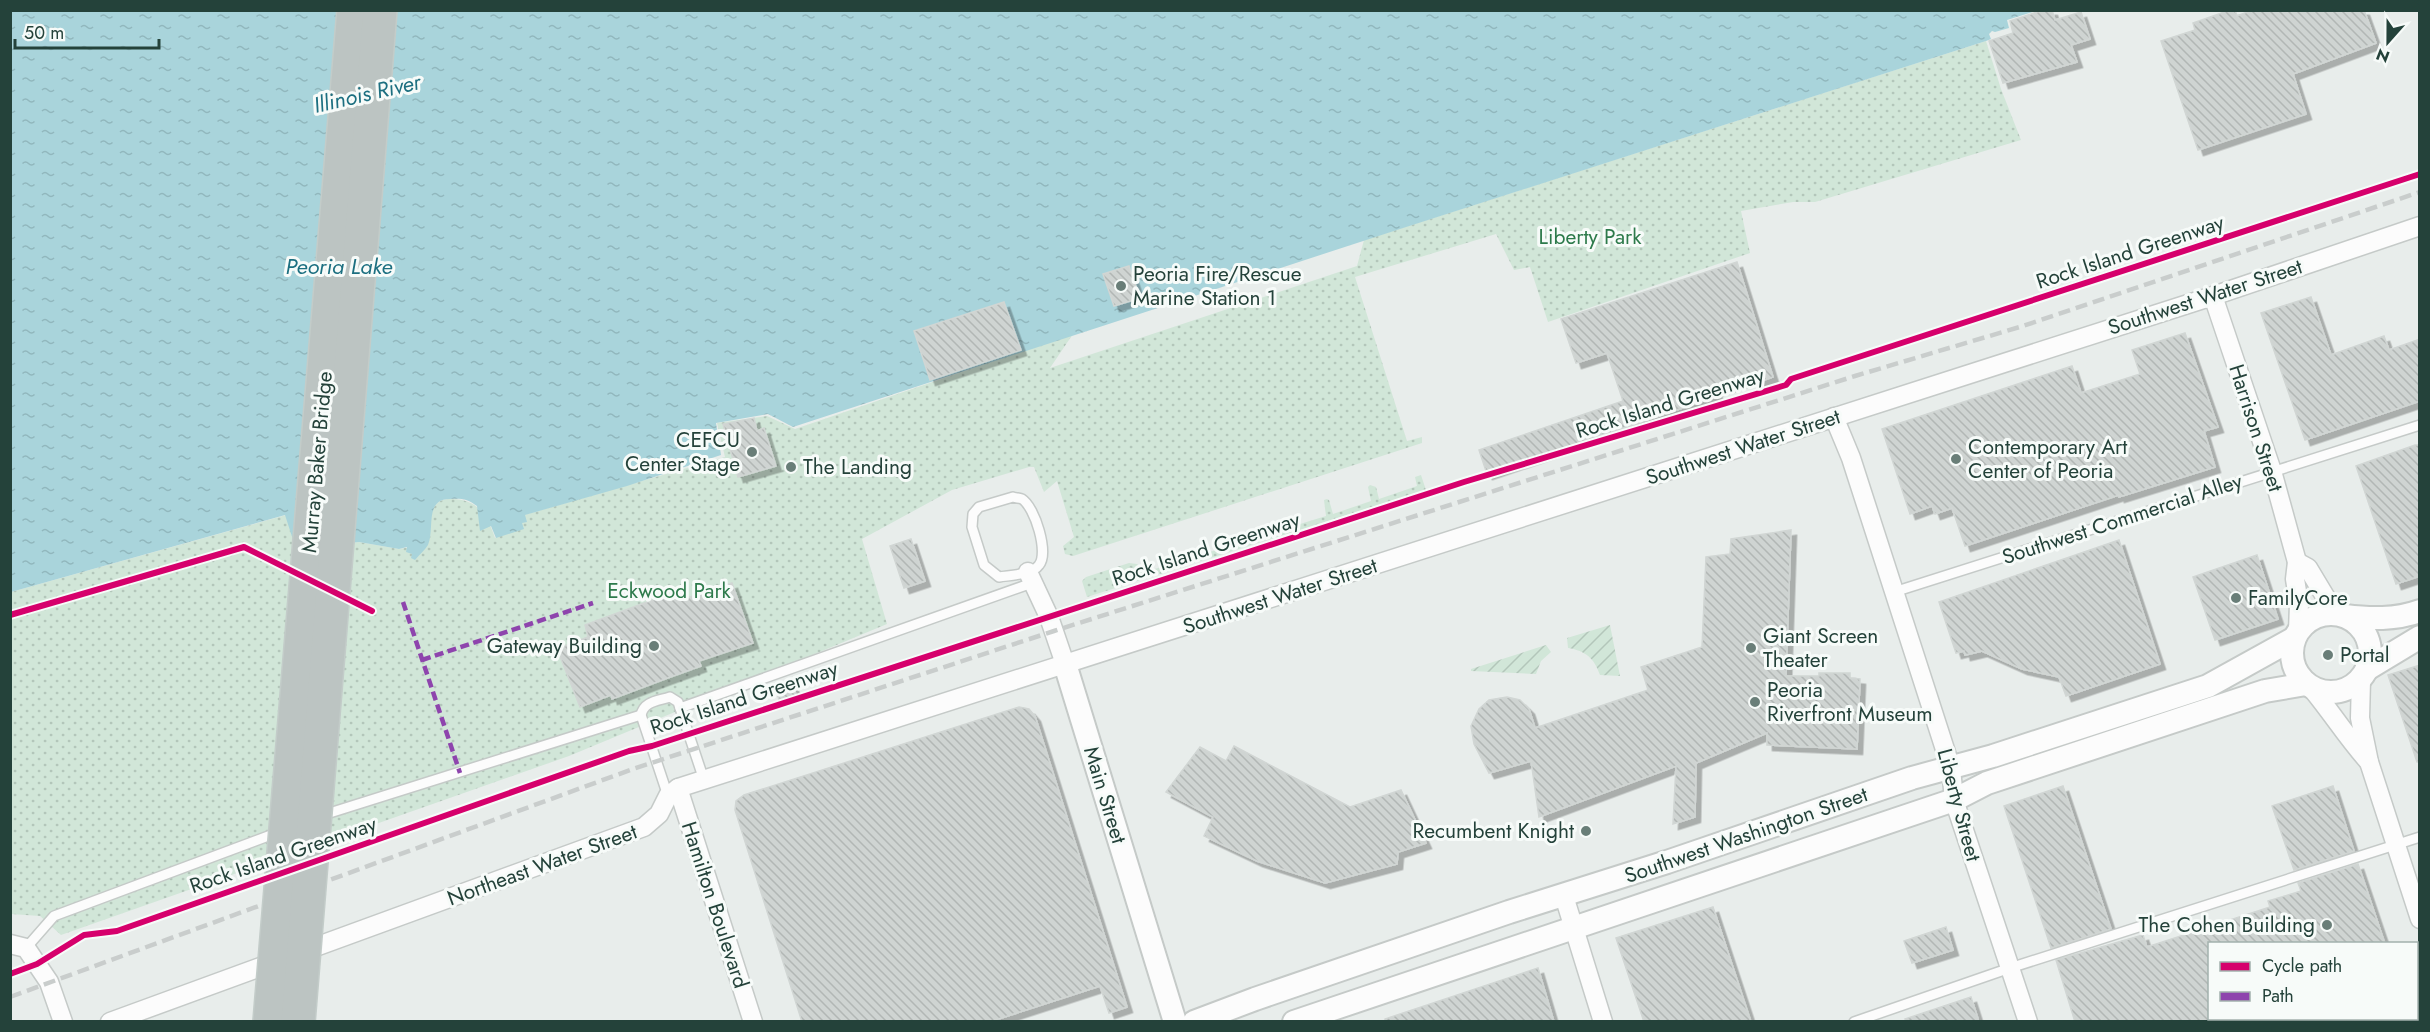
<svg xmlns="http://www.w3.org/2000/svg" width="2430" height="1032" font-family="Jost,sans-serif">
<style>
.grass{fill:url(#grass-dots)}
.garden{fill:url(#garden-furrows)}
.water{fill:url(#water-ripples)}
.building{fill:url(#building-back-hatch);stroke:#d1d6d4;stroke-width:1.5;filter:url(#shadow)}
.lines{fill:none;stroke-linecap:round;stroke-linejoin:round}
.service-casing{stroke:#c5cac8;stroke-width:12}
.minor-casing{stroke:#c5cac8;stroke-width:21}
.tertiary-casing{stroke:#c5cac8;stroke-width:26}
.service{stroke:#fcfcfc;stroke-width:9}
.minor{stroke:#fcfcfc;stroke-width:18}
.tertiary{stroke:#fcfcfc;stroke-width:22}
.rail{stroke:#c9cdcc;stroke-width:4.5;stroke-dasharray:12 6;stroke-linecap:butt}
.motorway-bridge-casing{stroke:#c3ccc9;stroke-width:36;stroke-linecap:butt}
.motorway-bridge{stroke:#bcc4c2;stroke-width:33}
.quiet{stroke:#8e44ad;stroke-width:4.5;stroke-dasharray:9 4.5;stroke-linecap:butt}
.cycleway-casing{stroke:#f7fbf9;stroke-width:10}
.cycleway{stroke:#d6006c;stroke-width:6}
.poi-dot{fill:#697e78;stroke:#f7fbf9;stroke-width:2}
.labels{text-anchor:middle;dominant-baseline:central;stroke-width:6;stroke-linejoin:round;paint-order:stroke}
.park-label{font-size:21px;fill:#2d7a4b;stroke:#f7fbf9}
.street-label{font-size:21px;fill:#24423a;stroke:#f7fbf9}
.poi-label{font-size:21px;fill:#24423a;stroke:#f7fbf9;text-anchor:start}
.water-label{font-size:22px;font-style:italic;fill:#1c6f80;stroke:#f7fbf9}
</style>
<defs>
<pattern id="grass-dots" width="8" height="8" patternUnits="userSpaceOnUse" patternTransform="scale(1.5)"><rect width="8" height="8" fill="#d1e6d8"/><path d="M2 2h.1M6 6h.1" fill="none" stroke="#b3c6ba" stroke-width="1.8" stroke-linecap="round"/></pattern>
<pattern id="garden-furrows" width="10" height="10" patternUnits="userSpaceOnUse" patternTransform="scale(1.5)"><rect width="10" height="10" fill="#d1e6d8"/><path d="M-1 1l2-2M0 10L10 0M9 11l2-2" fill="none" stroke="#b3c6ba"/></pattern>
<pattern id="water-ripples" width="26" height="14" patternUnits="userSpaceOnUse" patternTransform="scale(1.5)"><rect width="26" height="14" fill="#a9d4db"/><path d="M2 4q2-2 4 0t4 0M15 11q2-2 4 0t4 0" fill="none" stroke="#91b7bd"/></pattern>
<pattern id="building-back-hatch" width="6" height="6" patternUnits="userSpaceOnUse" patternTransform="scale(1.5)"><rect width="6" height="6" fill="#cfd4d2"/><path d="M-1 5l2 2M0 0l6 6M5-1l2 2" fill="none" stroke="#b2b7b5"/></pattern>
<filter id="shadow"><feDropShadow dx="5.5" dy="5.5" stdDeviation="0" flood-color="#0004"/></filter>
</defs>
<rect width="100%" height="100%" fill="#e8edeb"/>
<g class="grass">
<path d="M1986,41L2001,89L2021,140L1815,202H1793L1741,211L1750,253L1548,322L1530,267L1514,270L1496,234L1355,277L1407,441L1422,437V443L1073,556L1065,554L1063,546L1074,537L1057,481L1044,492L1034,467H1029L952,490L862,539L887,624L569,756L61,935L40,916L11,914V592L286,515L296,549L359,542L399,549L428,544C429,533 428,517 434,507C438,501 443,499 450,499C476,498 487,514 495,538L521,523L524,515L725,457L717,423L767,416L795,429L1073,334L1050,368L1357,266L1364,240Z"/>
<path d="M1421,475L1426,490L1087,597L1082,581L1086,577L1129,563L1137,564L1145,572L1326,516L1324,500L1327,499L1329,500L1333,514L1371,501L1368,487L1370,485L1376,487L1379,499L1417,486L1415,477Z"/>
</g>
<g class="garden">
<path d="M1610,625L1620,676L1600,675C1594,658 1586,651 1568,648L1567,638Z"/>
<path d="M1546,645L1551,652L1541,661L1536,674L1471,671V669Z"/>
</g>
<path class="water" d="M11,11H2036L2007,20L2009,28L1995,32L1992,31L1989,34L1991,39L1986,41L1400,229L793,427L768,414L716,423L721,455L627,486L525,515L527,522L522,523L524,529L496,538L491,526L480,531L477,506C468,499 461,498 450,499C424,499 435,529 428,545C425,550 419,555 415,560L411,558L412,554L406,552L407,547L399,549L359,542L296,549L285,515L11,592Z"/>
<g class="building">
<path d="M2043,10H2052L2055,20L2081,12L2090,39L2071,45L2077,62L2003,83L1989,41L2013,33L2010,21Z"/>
<path d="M2230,10H2235L2237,16L2252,10H2364L2376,43L2293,74L2306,114L2198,150L2161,41L2195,30L2193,23Z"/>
<path d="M1737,262L1773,377L1755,383L1753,378L1716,391L1718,396L1487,474L1479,450L1623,401L1607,353L1576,363L1561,319Z"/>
<path d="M1129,266L1140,298L1114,306L1103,274Z"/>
<path d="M2311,297L2331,355L2384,336L2389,350L2420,339V401L2305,440L2261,313Z"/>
<path d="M1004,302L1021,350L930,380L914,331Z"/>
<path d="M2185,333L2218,427L2204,431L2215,467L2119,497V495L1965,546L1952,508L1935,514L1932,506L1910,514L1882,429L2072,366L2081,393L2140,374L2132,350Z"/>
<path d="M754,418L757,431L764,428L776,466L738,477L723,424Z"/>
<path d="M2415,445H2420V576L2396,584L2356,466Z"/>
<path d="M1791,530L1786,676H1819V673H1850V678L1860,679L1857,749L1767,745V733L1696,763L1695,817L1673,824L1676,766L1539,817L1531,761L1489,773L1474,744L1471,726L1479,709L1489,700L1507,697L1520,700L1529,709L1535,728L1648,690L1641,667L1702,647L1706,557L1730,554L1731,539Z"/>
<path d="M911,539L925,581L904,588L890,546Z"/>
<path d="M2119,540L2160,664L2066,696L2059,677L2022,669L1982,651L1965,655L1964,651L1956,653L1939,602Z"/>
<path d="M2257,555L2278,619L2215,640L2193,577Z"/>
<path d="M732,583L753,643L699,661L701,666L665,679L612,699L611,695L580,707L557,649L588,637L585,625L674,592L678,601Z"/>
<path d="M2420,665V762H2417L2388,675Z"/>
<path d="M791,680L796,695L779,700L775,685Z"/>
<path d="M1019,707L1029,709L1035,716L1127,1007L1109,1013L1100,986L989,1022H802L735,810L736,801L744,795Z"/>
<path d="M1234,746L1350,807L1401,790L1426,843L1398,852L1397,864L1325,883L1257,861L1204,836L1213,817L1166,792L1200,747L1226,761Z"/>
<path d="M2063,786L2111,929L2051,948L2004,806Z"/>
<path d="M2333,786L2354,851L2294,870L2272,806Z"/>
<path d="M2358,864L2385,944H2210V1022H2075L2056,960L2143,935L2147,947L2270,907L2268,901L2301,891L2298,883Z"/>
<path d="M1713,907L1751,1022H1644L1616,938Z"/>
<path d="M1946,927L1953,950L1912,963L1904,941Z"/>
<path d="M1538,968L1554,1022H1385V1019Z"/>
<path d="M1971,997L1979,1022H1906L1905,1019Z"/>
</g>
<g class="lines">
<g class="service-casing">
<g id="service">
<path d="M1013,497C1015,498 1020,498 1022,499C1035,507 1049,553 1039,565C1032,575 1011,575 999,577L984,565L972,527L973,514L979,507Z"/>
<path d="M1894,592L2420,425"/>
<path d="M680,708L1032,583"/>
<path d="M668,796L641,715C644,701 658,701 670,697L678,702L704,780"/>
<path d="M320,816L641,715"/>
<path d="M26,948L54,916L279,832"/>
<path d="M1854,1022L2010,968L2420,837"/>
</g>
</g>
<g class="minor-casing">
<g id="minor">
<path d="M2213,296L2272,471L2297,562L2295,579L2299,604L2298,631"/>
<path d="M1834,417L1851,458L1951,768L1954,800L2028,1022"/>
<path d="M2297,562L2308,568L2335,613"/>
<path d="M1028,572L1049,617L1065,664"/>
<path d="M2361,680L2360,718L2369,762L2420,919"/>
<path d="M2312,689C2332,713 2348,739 2369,762"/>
<path d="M678,788L753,1022"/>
<path d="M1564,896L1603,1022"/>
<path d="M10,944L26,948L49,982L63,1022"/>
<path d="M110,1022L644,827L659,814L668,796L678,788L2213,296L2420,226"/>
</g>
</g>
<g class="tertiary-casing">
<g id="tertiary">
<circle cx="2331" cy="653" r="39"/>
<path d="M2345,616C2370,619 2395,620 2420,611"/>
<path d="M1065,664L1175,1022"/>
<path d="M2367,669L2420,637"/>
<path d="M1194,1022L1255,999L1509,912L1667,862L1912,778L1993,756L2208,686L2293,639"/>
<path d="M1294,1022L1954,800L1987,783L2265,691L2306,684"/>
</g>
</g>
<use href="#service" class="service"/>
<use href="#minor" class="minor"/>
<use href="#tertiary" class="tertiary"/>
<path class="rail" d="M10,997L633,769L1054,631L1855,376L2023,326L2420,192"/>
<g class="motorway-bridge-casing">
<g id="motorway-bridge">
<path d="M270,1022L354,10"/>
<path d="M298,1022L380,10"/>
</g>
</g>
<use href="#motorway-bridge" class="motorway-bridge"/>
<g class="quiet">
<path d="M403,602L460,773"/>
<path d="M422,660L593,603"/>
</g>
<g class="cycleway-casing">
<g id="cycleway">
<path d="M10,615L244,547L372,611"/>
<path d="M10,974L37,964L84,935L117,931L629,751L652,746L1464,482L1786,385L1791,379L2420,174"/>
</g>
</g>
<use href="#cycleway" class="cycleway"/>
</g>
<g class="poi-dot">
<circle cx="1121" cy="286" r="6"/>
<circle cx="752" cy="452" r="6"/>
<circle cx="1956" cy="459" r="6"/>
<circle cx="791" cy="467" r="6"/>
<circle cx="2236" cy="598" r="6"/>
<circle cx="654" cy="646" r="6"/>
<circle cx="1751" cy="648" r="6"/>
<circle cx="2328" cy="655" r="6"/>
<circle cx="1755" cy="702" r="6"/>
<circle cx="1586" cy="831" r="6"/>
<circle cx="2327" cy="925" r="6"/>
</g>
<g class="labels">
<g class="park-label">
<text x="1590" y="237">Liberty Park</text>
<text x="669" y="591">Eckwood Park</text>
</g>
<g class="street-label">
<text transform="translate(2130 252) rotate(-18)">Rock Island Greenway</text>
<text transform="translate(2205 297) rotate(-18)">Southwest Water Street</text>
<text transform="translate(1670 403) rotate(-17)">Rock Island Greenway</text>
<text transform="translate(2256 428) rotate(72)">Harrison Street</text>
<text transform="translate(1743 447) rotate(-18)">Southwest Water Street</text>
<text transform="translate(317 462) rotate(-85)">Murray Baker Bridge</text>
<text transform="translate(2122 519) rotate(-18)">Southwest Commercial Alley</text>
<text transform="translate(1206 549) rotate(-18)">Rock Island Greenway</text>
<text transform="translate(1280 596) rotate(-18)">Southwest Water Street</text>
<text transform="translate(744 698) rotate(-18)">Rock Island Greenway</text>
<text transform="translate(1105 795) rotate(73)">Main Street</text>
<text transform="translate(1959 805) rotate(75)">Liberty Street</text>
<text transform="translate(1746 835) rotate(-19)">Southwest Washington Street</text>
<text transform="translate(283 855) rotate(-19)">Rock Island Greenway</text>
<text transform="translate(542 865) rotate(-20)">Northeast Water Street</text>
<text transform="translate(715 905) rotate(72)">Hamilton Boulevard</text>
</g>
<g class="poi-label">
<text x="1133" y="274">Peoria Fire/Rescue<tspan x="1133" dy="24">Marine Station 1</tspan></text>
<text x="740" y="440" text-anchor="end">CEFCU<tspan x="740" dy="24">Center Stage</tspan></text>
<text x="1968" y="447">Contemporary Art<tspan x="1968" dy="24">Center of Peoria</tspan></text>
<text x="803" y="467">The Landing</text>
<text x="2248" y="598">FamilyCore</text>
<text x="1763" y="636">Giant Screen<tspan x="1763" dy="24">Theater</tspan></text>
<text x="642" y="646" text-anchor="end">Gateway Building</text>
<text x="2340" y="655">Portal</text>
<text x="1767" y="690">Peoria<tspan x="1767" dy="24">Riverfront Museum</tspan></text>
<text x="1574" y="831" text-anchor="end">Recumbent Knight</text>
<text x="2315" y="925" text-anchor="end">The Cohen Building</text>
</g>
<g class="water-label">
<text transform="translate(367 93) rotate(-13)">Illinois River</text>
<text x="339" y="266">Peoria Lake</text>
</g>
</g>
<rect width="2430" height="1032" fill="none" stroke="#24423a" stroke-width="24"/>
<rect x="2208" y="942" width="210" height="78" fill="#f7fbf9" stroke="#a3b1ad" stroke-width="1.5"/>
<rect x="2220" y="962" width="30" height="9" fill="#d6006c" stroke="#a3b1ad" stroke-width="1.5"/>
<text x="2262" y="972" font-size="18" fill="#24423a">Cycle path</text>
<rect x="2220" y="992" width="30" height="9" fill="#8e44ad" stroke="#a3b1ad" stroke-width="1.5"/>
<text x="2262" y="1002" font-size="18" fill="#24423a">Path</text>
<g transform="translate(2388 42) rotate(201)" stroke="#f7fbf9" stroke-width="4.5" paint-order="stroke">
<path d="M0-4.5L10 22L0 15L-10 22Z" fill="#24423a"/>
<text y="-9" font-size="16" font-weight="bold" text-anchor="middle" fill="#24423a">N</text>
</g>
<path d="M15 39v9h144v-9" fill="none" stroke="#24423a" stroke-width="3"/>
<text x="24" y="39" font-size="18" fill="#24423a" stroke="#f7fbf9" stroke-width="4.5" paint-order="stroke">50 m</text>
</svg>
